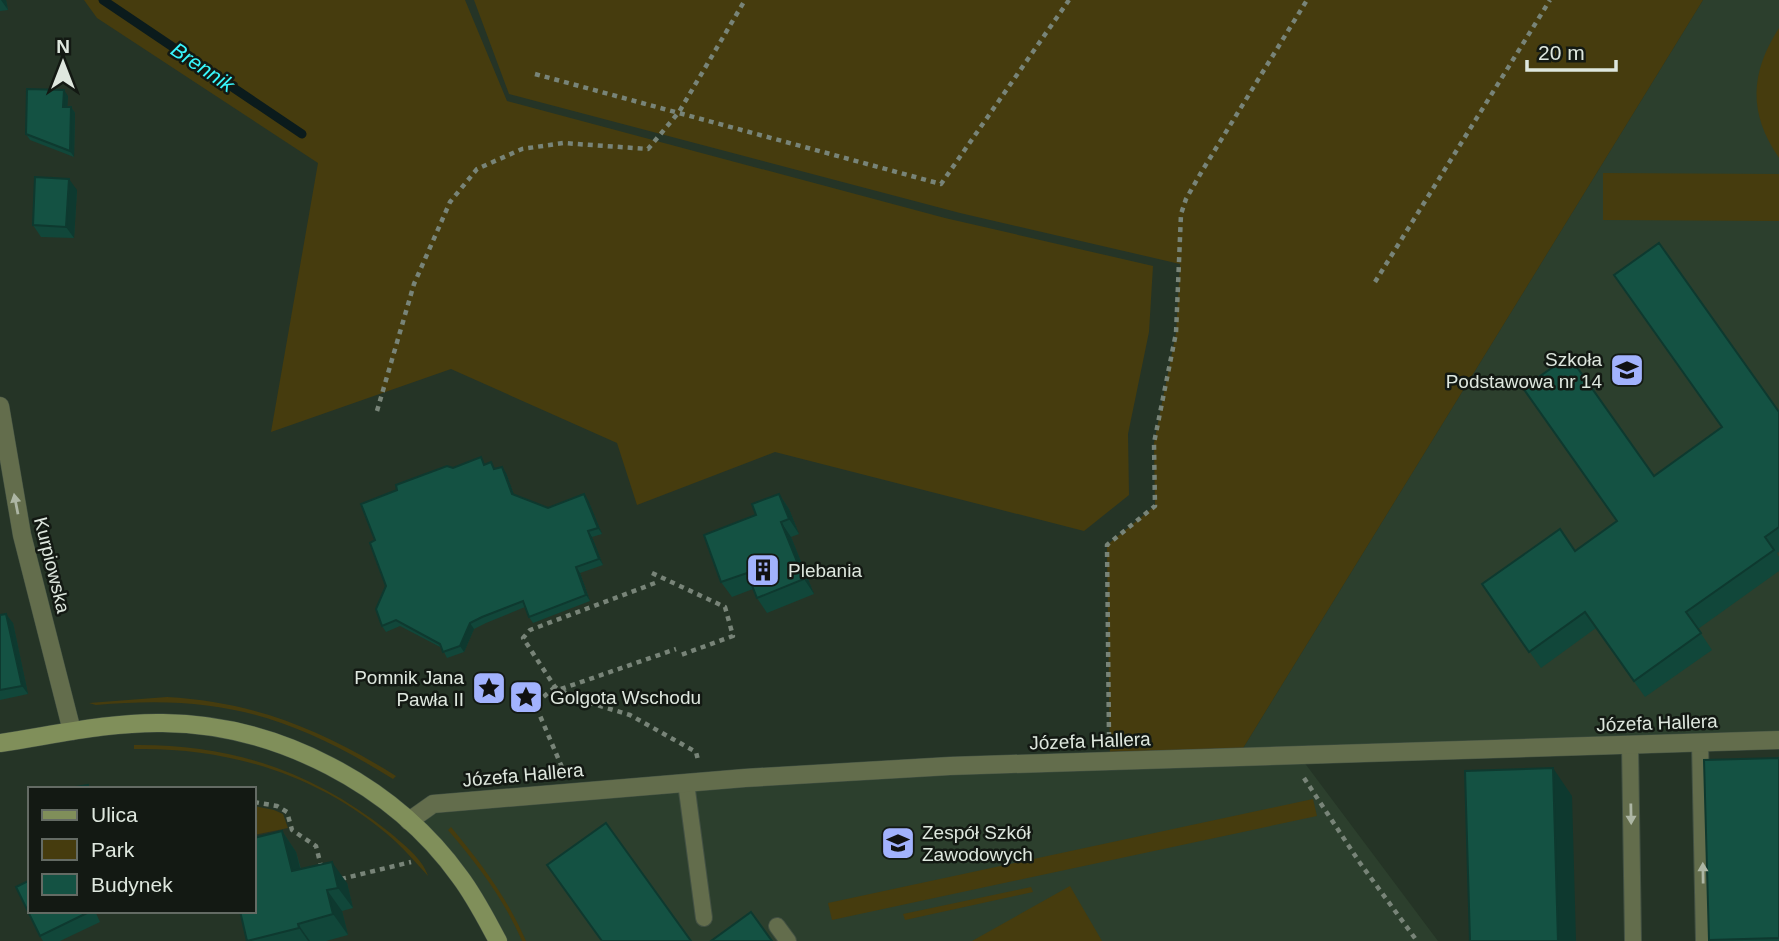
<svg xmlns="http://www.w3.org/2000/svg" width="1779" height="941" font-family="Helvetica,sans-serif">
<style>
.built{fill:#2c3f2d}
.green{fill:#463c0e}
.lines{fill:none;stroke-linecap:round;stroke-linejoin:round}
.stream{stroke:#0b1b1c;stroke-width:9}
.service-casing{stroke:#435143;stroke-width:18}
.minor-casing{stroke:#435143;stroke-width:19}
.secondary-casing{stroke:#435143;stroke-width:19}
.path{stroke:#788478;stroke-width:4.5;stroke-dasharray:5 5;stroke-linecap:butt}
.service{stroke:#636d4c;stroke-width:16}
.minor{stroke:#636d4c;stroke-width:18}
.secondary{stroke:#808f5a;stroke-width:18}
.wall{fill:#11473a}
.shaded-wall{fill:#0e392f}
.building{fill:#145243;stroke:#0e392f;stroke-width:2}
.oneway{fill:#adb6a4}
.labels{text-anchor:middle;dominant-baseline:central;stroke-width:5;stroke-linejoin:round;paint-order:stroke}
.poi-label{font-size:19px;fill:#dee7de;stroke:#131913;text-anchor:start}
.street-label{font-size:19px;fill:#dee7de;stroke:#131913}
.water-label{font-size:21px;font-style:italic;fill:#38f7fd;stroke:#131913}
</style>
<rect width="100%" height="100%" fill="#253426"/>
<path class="built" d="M1703,0H1779V740L1301,758L1438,941H498L409,821L433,804L1237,758Z"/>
<g class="green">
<path d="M84,0H465L507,101L945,218L1153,266L1149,332L1128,434L1129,495L1084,531L775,452L637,505L617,443L451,369L271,432L318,163L97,18Z"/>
<path d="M474,0H1703L1237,758L1110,760L1107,545L1155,506L1154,443L1176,333L1180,264L960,213L509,94Z"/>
<path d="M1779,28V158C1748,113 1750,73 1779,28Z"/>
<path d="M1603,173L1779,174V221L1603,220Z"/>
<path d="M167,697C255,702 322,730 396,776L393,779C290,715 218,694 96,705L89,703Z"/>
<path d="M134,745C232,744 312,771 389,832C402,843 423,859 428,876C417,864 407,852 395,841C323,776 230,747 134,749Z"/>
<path d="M1313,799L1317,816L832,920L828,903Z"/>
<path d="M254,806L274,810L283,814L288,828L254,835Z"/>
<path d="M451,827C481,863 508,899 526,941H522C504,899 477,864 448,830Z"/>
<path d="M1070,886L1102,941H972Z"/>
<path d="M1031,887L1033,892L905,920L903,914Z"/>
</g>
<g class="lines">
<path class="stream" d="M103,0L302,134"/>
<g class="service-casing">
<g id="service">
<path d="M1700,743L1704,941"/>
<path d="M1630,745L1633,941"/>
<path d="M686,783L704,918"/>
<path d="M777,926L788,941"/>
</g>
</g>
<g class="minor-casing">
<g id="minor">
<path d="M0,406L22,535L72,731"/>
<path d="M409,821L433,804L745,778L950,766L1779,740"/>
</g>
</g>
<g class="secondary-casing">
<path id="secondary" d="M0,743C54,735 109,722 163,723C277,724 394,785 460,877C475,897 486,919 498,941"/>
</g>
<g class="path">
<path d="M535,74L941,184L1069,0"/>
<path d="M1375,282L1550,0"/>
<path d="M377,411L414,284L450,202L477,169L522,149L563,143L648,149L679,112L745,0"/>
<path d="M652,573L725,607L733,636L678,656"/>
<path d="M655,583L530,630L523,638L555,687L577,699L630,715L696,752L698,760"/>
<path d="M555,687L535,704L564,772"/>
<path d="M561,689L676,649"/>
<path d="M1109,737L1107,545L1155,506L1154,443L1176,333L1181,214L1186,199L1202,171L1307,0"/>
<path d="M1304,778L1360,863L1417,941"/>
<path d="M254,802L277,806L287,812L292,830L316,846L322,870"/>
<path d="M341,879L411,862"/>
</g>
<use href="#service" class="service"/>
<use href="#minor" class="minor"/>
<use href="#secondary" class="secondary"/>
</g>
<g class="wall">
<path d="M0,0H6L8,10L0,11Z"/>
<path d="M68,96L67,107H71L75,113L74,157L30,140L26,134Z"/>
<path d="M77,190L74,238L41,237L33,225Z"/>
<path d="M1779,412V552L1777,553L1779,557V571L1698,629L1712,650L1645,697L1596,628L1541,668L1482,584L1575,551L1617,521L1654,476Z"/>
<path d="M485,464L506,473L514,495L548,508L588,500L602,534L592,537L603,565L580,573L590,601L533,623L529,617L525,607L486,623L474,629L464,652L447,658L442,648L400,626L386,632L382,626L386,586L375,540L453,468Z"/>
<path d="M779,494L789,509L799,534L791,537L814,594L767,613L757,598L753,589L732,597L721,582L756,515Z"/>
<path d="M0,615L13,623L28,694L0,700Z"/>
<path d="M1779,758V941H1709V940Z"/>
<path d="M282,831L296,852L301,869L347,883L353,908L342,911L348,935L326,941H247Z"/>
<path d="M30,911H95L100,922L60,941H43L40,936Z"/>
</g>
<g class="shaded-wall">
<path d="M1,0H6L8,10Z"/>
<path d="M64,90L68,96L67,112L63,107Z"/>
<path d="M71,107L75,113L74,157L70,151Z"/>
<path d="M69,179L77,190L74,238L66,227Z"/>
<path d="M502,467L506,473L516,500L512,494Z"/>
<path d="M584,494L588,500L602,534L598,528Z"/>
<path d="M779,494L789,509L799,534L789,519Z"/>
<path d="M781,522L791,537L814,594L804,579Z"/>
<path d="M588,531L592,537L603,565L599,559Z"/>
<path d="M576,567L580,573L590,601L586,595Z"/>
<path d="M6,614L13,623L28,694L22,686Z"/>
<path d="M470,623L474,629L464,652L460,646Z"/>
<path d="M1553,768L1572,796L1576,941H1558Z"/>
<path d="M282,831L296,852L306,892L292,871Z"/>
<path d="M332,862L347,883L353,908L338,888Z"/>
<path d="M327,890L342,911L348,935L333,914Z"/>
<path d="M298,924L310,941H308L299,928Z"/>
</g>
<g class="building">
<path d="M27,89L64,90L63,107H71L70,151L26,134Z"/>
<path d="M35,177L69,179L66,227L33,225Z"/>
<path d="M1659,243L1779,412V527L1765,537L1774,550L1686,612L1701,633L1634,681L1585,612L1529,652L1482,584L1560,529L1575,551L1617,521L1523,388L1569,356L1654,476L1722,427L1614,275Z"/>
<path d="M481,457L484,465L491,462L494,469L502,467L512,494L548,508L584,494L598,528L588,531L599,559L576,567L586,595L529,617L523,601L482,617L470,623L460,646L443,652L440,644L396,620L382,626L376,609L386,586L370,543L375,540L361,504L397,490L396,485L447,466L453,468Z"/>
<path d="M779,494L789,519L781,522L804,579L757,598L747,573L721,582L704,535L756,515L752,504Z"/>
<path d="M6,614L22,686L0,690V615Z"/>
<path d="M1779,758V938L1709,940L1704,760Z"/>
<path d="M1553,768L1558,941H1470L1465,771Z"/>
<path d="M88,785V789H64Z"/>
<path d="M606,823L691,941H602L547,865Z"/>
<path d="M282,831L292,871L332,862L338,888L327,890L333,914L298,924L299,928L247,941L240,911H254V838Z"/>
<path d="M30,880V911H91L40,936L16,887Z"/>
<path d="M751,912L772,941H711Z"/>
</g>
<defs><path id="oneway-solid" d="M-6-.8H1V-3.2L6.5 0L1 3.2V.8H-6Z" transform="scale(1.75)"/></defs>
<g class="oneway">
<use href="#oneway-solid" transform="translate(16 504) rotate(-101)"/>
<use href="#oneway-solid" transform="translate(1631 814) rotate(89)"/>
<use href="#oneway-solid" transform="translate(1703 873) rotate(-91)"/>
</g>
<defs>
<g id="school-square" transform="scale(1.75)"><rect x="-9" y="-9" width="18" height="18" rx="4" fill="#a2b2fd" stroke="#131913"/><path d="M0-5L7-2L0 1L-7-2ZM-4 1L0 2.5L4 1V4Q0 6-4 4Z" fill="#111"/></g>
<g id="building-square" transform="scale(1.75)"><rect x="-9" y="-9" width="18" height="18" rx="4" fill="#a2b2fd" stroke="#131913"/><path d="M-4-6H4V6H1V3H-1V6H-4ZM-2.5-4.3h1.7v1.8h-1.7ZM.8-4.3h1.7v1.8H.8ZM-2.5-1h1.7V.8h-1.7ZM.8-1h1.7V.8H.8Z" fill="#111"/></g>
<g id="sight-square" transform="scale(1.75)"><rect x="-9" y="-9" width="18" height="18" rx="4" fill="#a2b2fd" stroke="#131913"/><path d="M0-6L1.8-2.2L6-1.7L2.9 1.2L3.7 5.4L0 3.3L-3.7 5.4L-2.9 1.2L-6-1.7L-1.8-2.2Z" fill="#111"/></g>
</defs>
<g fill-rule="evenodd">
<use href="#school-square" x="1627" y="370"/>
<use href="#building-square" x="763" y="570"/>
<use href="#sight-square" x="489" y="688"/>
<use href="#sight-square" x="526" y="697"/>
<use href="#school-square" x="898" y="843"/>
</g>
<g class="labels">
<g class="poi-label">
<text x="1602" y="359" text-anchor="end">Szkoła<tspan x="1602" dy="22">Podstawowa nr 14</tspan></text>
<text x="788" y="570">Plebania</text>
<text x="464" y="677" text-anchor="end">Pomnik Jana<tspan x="464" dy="22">Pawła II</tspan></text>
<text x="550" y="697">Golgota Wschodu</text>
<text x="922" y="832">Zespół Szkół<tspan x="922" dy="22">Zawodowych</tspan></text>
</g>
<g class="street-label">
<text transform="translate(52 565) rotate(76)">Kurpiowska</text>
<text transform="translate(1657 723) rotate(-2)">Józefa Hallera</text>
<text transform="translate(1090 741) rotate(-2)">Józefa Hallera</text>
<text transform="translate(523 775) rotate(-5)">Józefa Hallera</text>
</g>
<g class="water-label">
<text transform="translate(203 67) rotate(34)">Brennik</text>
</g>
</g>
<rect x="28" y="787" width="228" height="126" fill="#131913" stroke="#646b64" stroke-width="2"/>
<rect x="42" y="810" width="35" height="10" fill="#808f5a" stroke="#646b64" stroke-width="2"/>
<text x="91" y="822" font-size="21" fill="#dee7de">Ulica</text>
<rect x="42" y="839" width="35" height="21" fill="#463c0e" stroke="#646b64" stroke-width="2"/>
<text x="91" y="857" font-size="21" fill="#dee7de">Park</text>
<rect x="42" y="874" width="35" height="21" fill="#145243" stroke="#646b64" stroke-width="2"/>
<text x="91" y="892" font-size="21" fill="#dee7de">Budynek</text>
<g transform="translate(63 63)" stroke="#131913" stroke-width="5" paint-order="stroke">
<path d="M0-5L12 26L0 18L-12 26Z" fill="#dee7de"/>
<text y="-10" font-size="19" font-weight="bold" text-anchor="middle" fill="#dee7de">N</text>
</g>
<path d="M1527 60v10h89v-10" fill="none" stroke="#dee7de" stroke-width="3.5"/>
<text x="1538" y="60" font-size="21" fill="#dee7de" stroke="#131913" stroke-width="5" paint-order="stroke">20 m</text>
</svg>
